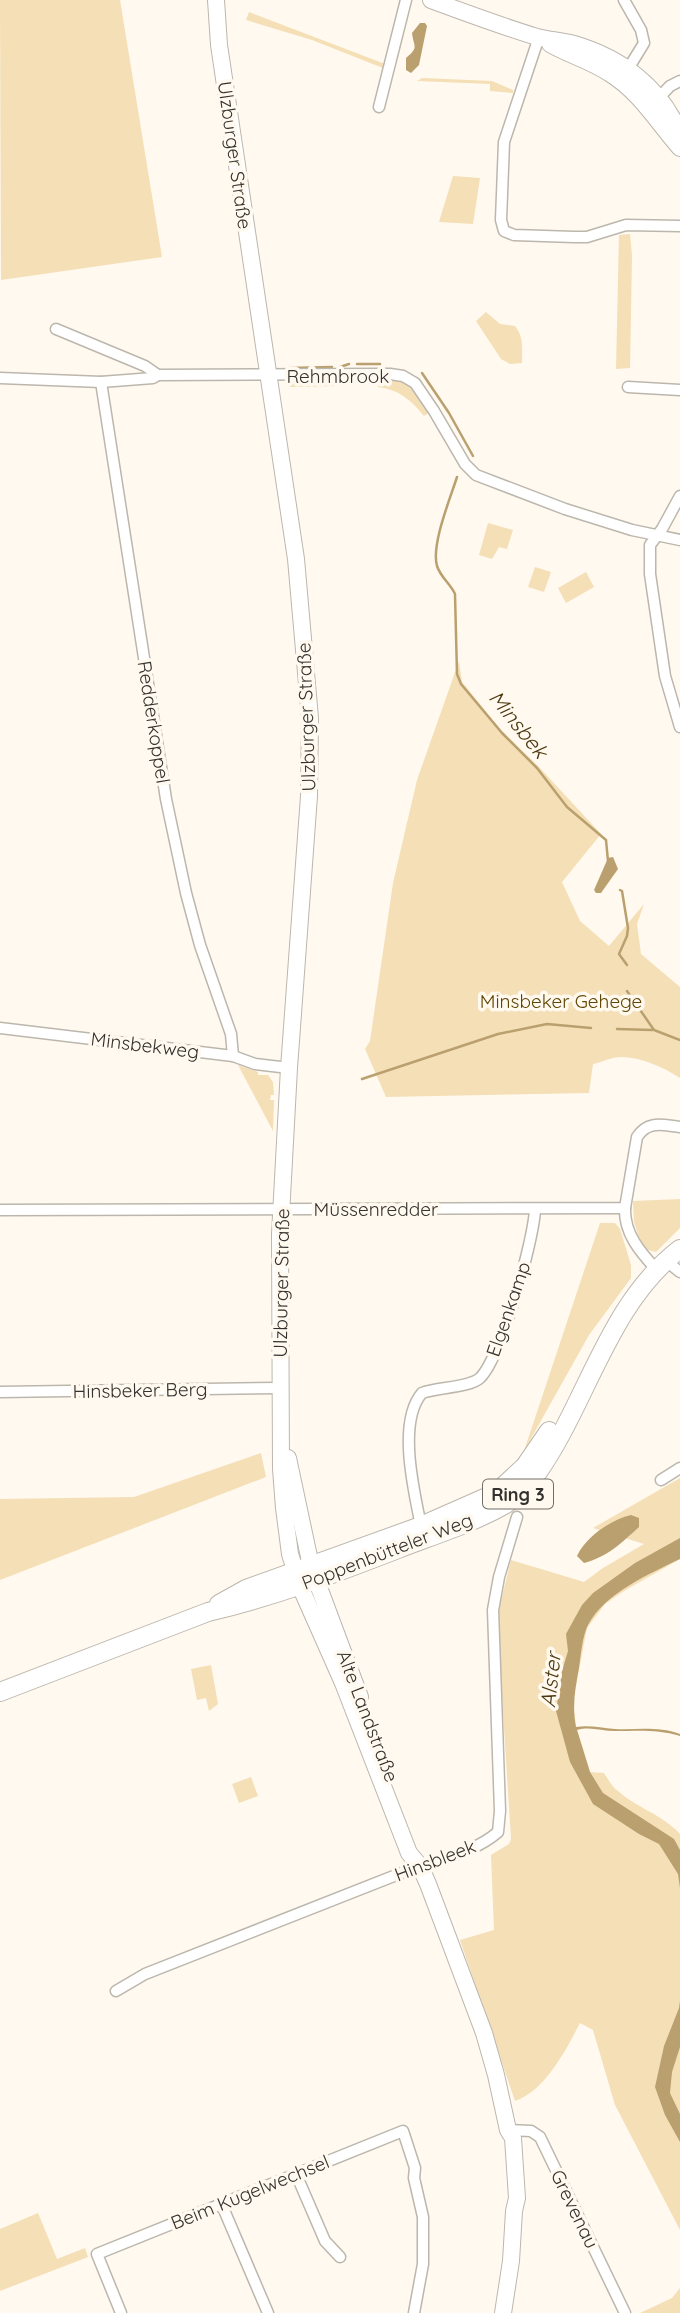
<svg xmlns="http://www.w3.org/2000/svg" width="680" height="2313" font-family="Quicksand,sans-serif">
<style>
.green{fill:#f5dfb7}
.water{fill:#baa06e}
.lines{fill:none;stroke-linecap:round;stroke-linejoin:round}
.stream{stroke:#baa06e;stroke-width:2.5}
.minor-casing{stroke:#bcb7ad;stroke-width:13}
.secondary-casing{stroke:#bcb7ad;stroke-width:18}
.primary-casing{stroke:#bcb7ad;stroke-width:20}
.minor{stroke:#fff;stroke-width:10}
.secondary{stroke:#fff;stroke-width:16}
.primary{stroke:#fff;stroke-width:18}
.labels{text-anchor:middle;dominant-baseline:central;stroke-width:7;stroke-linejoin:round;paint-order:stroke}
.shield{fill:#fff9ef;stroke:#716e68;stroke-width:2}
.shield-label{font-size:18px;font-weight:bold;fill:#34322e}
.street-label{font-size:19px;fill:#34322e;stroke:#fff9ef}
.park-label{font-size:19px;fill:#604604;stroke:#fff9ef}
.water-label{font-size:21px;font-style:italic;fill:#4c3910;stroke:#fff9ef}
</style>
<rect width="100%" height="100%" fill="#fff9ef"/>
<g class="green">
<path d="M0,0H120L162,257L1,280Z"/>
<path d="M249,12L385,64L383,68L312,40L246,20Z"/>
<path d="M422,78L492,81L513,90V93L490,91V84L417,81Z"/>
<path d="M453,176L480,178L473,224L439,222Z"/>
<path d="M630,234L632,256L630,368L616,369L619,235Z"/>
<path d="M486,312L500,324L515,326C524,337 522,349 522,363L510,364L501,359L476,321Z"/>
<path d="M380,378C409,381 413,386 429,410L428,413L424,416C411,400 398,389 378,387Z"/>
<path d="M341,379L343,386L289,387V381Z"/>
<path d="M488,523L513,530L507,549L499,547L492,559L479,555Z"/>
<path d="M535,567L551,572L544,592L528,587Z"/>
<path d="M586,572L594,587L566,603L558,588Z"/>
<path d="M459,661L462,682L501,730L539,767L601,834L562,882L580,921L609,946L644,904L637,924L641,954L680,987V1078C663,1067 641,1057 621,1057C612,1057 602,1062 593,1064L589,1093L386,1097L365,1049L370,1041L393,883L417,780Z"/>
<path d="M238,1065L258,1072V1075H268L273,1082L274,1095H271L270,1100H274L273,1131Z"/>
<path d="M680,1199V1228L656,1252L643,1249L634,1222L633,1201Z"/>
<path d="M600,1223H615L620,1229L631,1265V1278L589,1335L524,1451Z"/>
<path d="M261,1453L266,1477L0,1580V1499L134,1497Z"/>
<path d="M680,1478V1559L624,1591L605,1604L587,1628L573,1701L576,1726L590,1772L604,1773C608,1779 612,1787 618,1791C637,1808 663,1815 680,1834V2230L615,2105L593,2030L580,2023C566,2050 545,2091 515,2101L460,1940L494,1930L491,1855L509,1844L511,1839L497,1617L511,1560L584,1582L603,1568L644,1544L593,1528Z"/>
<path d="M211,1665L218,1704L209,1711L206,1698L197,1700L191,1669Z"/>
<path d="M251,1777L258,1796L239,1803L232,1784Z"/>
<path d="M38,2213L57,2259L85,2248L88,2257L0,2291V2229Z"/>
<path d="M680,2288V2313H640L672,2298Z"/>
</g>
<g class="water">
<path d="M420,23H425L427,26L419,65L411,73L406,70V58C419,47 414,48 412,33Z"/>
<path d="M613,857L618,869L601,893H596L594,890L608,858Z"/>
<path d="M631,1515L639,1518V1527C620,1544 609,1556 584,1563L577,1556C586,1537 610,1520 631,1515Z"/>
<path d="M680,1538V1559C649,1574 605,1593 588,1625C582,1637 581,1655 579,1668C575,1689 572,1707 576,1727C590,1725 601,1728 615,1729C637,1730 658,1726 680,1734V1736C657,1729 638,1731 615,1731C601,1731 590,1726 577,1730L590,1772L603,1793L674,1839L680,1850V1888L678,1874L659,1844L639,1834L593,1804L570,1762L556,1711L562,1671L568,1651L566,1634L582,1605L593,1593L635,1563Z"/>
<path d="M680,2001V2047L672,2072L670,2093L680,2114V2142L665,2115L655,2087L664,2046L679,2008Z"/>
</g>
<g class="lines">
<g class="stream">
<path d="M357,364H380"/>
<path d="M340,367L349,364"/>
<path d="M289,368L332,367"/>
<path d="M422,373L449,413L473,456"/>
<path d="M457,477C450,499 431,545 437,566C441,578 450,583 455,594L457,674L461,684L502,733L537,768L567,807L606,840L608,861"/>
<path d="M620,890L622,891L628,928L627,936L619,954L627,965"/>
<path d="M627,991L654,1030L680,1040"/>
<path d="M617,1029L652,1030"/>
<path d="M362,1079L498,1034L547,1024L591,1028"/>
</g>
<g class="minor-casing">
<g id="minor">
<path d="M624,0L641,30L644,43L625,74"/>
<path d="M539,37L504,142L501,220L504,231L514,235L574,237H587L626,225L680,226"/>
<path d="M656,101L670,86L680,81"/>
<path d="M379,107L406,0"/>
<path d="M56,329L145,366L158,375"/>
<path d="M0,378L101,382L153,378L158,375L390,374L403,376L415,383L434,411L465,464L476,475L565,509L632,530L680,540"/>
<path d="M101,382L166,799L186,893L200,945L231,1034L233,1056"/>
<path d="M628,387L680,390"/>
<path d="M680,496L662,529L650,545V574L665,676L680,727"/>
<path d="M0,1028L233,1056L255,1064L289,1068"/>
<path d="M625,1208C624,1233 640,1252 656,1269"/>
<path d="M0,1210L625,1208L637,1137C648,1120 662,1125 680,1127"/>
<path d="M665,1260L680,1272"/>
<path d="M0,1392L280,1388"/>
<path d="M661,1480L680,1468"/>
<path d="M421,1526C414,1491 397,1422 422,1393C437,1387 469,1388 480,1378C501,1358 534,1239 535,1209"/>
<path d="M116,1991L145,1974C232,1940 318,1905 404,1872C434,1860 473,1854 498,1832L500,1811L493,1610L499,1577L517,1517"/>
<path d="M508,2130L531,2131L540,2137L625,2313"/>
<path d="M296,2174L325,2241L340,2257"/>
<path d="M221,2203L268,2313"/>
<path d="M121,2313L97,2254L403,2131L415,2168L414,2178L423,2217V2264L414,2313"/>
</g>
</g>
<g class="secondary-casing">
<g id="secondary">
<path d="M216,0L219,45L296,559L310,718L309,796L289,1068L280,1234L281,1469L284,1508L290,1554L300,1586L343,1683L409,1853L420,1866L428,1884L484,2033L496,2075L508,2130L513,2138L517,2198L514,2211L511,2261L503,2313"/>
<path d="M431,0C466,13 501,26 537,37C549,40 562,41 574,44C621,58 661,87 680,134"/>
<path d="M550,44C569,55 591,61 609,73C640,92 657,122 680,148"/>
<path d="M288,1458L311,1566L360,1697"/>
</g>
</g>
<g class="primary-casing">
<g id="primary">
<path d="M219,1604L246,1589L421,1526L496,1493L525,1466L549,1431"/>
<path d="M0,1692L208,1612C273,1597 336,1573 398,1549C434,1535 473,1523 506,1504C517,1497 529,1485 536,1475C588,1402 607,1305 680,1249"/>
</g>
</g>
<use href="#minor" class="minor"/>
<use href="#secondary" class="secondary"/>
<use href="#primary" class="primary"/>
</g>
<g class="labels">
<rect class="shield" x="483" y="1479.5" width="70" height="29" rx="5"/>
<g class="shield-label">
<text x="518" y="1494">Ring 3</text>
</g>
<g class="street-label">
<text transform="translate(235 155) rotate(82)">Ulzburger Straße</text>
<text x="338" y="376">Rehmbrook</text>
<text transform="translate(306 717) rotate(-92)">Ulzburger Straße</text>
<text transform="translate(154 722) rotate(81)">Redderkoppel</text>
<text transform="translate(145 1045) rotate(7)">Minsbekweg</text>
<text x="376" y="1209">Müssenredder</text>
<text transform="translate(281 1283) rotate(-89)">Ulzburger Straße</text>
<text transform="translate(508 1309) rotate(-71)">Elgenkamp</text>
<text transform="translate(140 1390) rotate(-1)">Hinsbeker Berg</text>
<text transform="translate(387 1551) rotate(-21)">Poppenbütteler Weg</text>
<text transform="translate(368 1716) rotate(69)">Alte Landstraße</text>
<text transform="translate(435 1860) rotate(-21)">Hinsbleek</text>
<text transform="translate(250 2192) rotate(-22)">Beim Kugelwechsel</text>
<text transform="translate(575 2209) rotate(64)">Grevenau</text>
</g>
<g class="park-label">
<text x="561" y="1001">Minsbeker Gehege</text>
</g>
<g class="water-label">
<text transform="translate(519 724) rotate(51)">Minsbek</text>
<text transform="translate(550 1680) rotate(-84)">Alster</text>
</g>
</g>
</svg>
